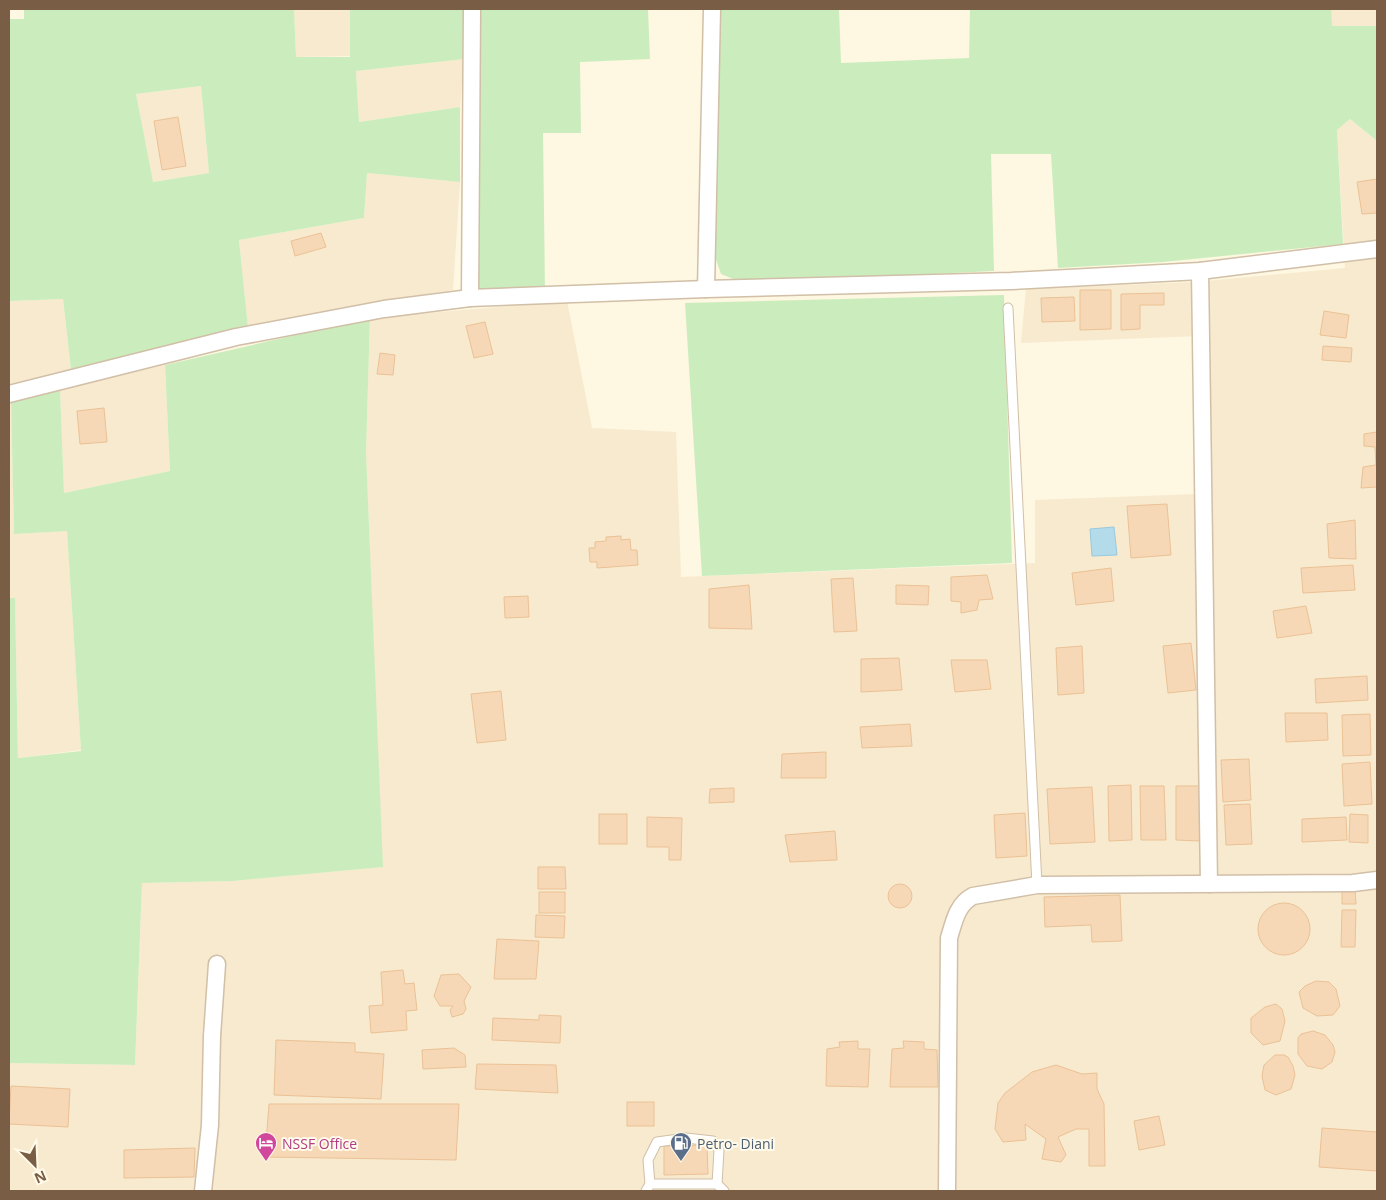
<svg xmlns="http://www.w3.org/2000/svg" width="1386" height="1200" font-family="'Open Sans',sans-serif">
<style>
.residential{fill:#f7eacf}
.green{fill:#cbedbe;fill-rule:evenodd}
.water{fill:#b4dbea;stroke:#99c9dd}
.building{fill:#f7d8b6;stroke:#ebc195}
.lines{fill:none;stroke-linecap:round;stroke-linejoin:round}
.lane-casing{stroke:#d1bfa7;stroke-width:11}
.street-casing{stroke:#d1bfa7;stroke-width:19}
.lane{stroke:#fff;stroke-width:9}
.street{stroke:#fff;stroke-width:16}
.labels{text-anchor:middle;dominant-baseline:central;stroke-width:4;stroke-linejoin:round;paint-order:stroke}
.hotel-label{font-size:14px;fill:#b23c85;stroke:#fffaea;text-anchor:start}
.service-label{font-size:14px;fill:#4e5e75;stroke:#fffaea;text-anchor:start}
</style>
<rect width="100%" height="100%" fill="#fef7e1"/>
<g class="residential">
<path d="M294,9H350L351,56L296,57Z"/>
<path d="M1331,9H1377V26L1331,27Z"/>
<path d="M464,59L460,107L359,122L356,71Z"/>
<path d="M201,86L209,173L152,182L136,94Z"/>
<path d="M1350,119L1377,141V1191L9,1190V1063L135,1065L142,883L233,881L382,867L366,452L370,318L567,301L592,428L676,432L681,577L1035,563V500L1198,494V336L1021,343L1026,289L1195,282L1345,268L1337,130Z"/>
<path d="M367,173L460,182L453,290L248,327L239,240L364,218Z"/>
<path d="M63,299L71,370L9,384V301Z"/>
<path d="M165,365L170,471L64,493L60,389Z"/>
<path d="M9,403H11L14,534L67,530L81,750L18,758L15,599L9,598Z"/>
</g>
<g class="green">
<path d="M24,9H294L296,57H350V9H464V59L356,71L359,122L460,107V182L367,173L364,218L239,240L248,327L71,370L63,299L9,301V19H24ZM201,86L209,173L153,182L136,94Z"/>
<path d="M478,9H648L650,59L580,62L581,133H543L545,292H478L474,184Z"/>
<path d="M721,9H839L841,63L969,58L970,9H1331L1332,26H1377V141L1350,119L1337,130L1343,244L1163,262L1058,268L1051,154H991L994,271L743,283L721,274L713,251Z"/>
<path d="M1004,295L1012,563L702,576L685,303Z"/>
<path d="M370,318L366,452L383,867L233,881L142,883L135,1065L9,1063V598H15L18,758L81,751L67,531L14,534L11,403L60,389L64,493L170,471L165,365Z"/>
</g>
<path class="water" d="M1114,527L1117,555L1092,556L1090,529Z"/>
<g class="building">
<path d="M178,117L186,166L162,170L154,121Z"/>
<path d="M1377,179V213L1362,214L1357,182Z"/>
<path d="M321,233L326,247L295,256L291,241Z"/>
<path d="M1080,290H1111V329L1080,330Z"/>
<path d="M1164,293V305H1140V329L1121,330V294Z"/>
<path d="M1074,297L1075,321L1042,322L1041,298Z"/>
<path d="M1324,311L1349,315L1346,338L1320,335Z"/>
<path d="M485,322L493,354L474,358L466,326Z"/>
<path d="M1323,346L1352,348L1351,362L1322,360Z"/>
<path d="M380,353L395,355L393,375L377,374Z"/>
<path d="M104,408L107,442L80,444L77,411Z"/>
<path d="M1377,432V487L1361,488L1363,467L1376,465L1375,447L1364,446V434Z"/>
<path d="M1167,504L1171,555L1131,558L1127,506Z"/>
<path d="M1355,520L1356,559L1329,558L1327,524Z"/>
<path d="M621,536V540L630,539L631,550H637L638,565L597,568V562H590L589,548H595V542L606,541V537Z"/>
<path d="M1353,565L1355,590L1303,593L1301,568Z"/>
<path d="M1111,568L1114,601L1076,605L1072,573Z"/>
<path d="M987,575L993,599L979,600L977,610L961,613V602L951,601V577Z"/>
<path d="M853,578L857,631L834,632L831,579Z"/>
<path d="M749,585L752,629L709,628V589Z"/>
<path d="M896,585L929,586L928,605L896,604Z"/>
<path d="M528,596L529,617L505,618L504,597Z"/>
<path d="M1306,606L1312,633L1277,638L1273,611Z"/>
<path d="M1191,643L1196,690L1168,693L1163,646Z"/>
<path d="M1082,646L1084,693L1058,695L1056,648Z"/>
<path d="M899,658L902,690L861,692V659Z"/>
<path d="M951,660H987L991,689L955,692Z"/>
<path d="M1367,676L1368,700L1316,703L1315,679Z"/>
<path d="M501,691L506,740L477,743L471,694Z"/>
<path d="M1285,713H1327L1328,740L1286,742Z"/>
<path d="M1370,714L1371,755L1343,756L1342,715Z"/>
<path d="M910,724L912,746L862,748L860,727Z"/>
<path d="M826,752V778H781L782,754Z"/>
<path d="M1249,759L1251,800L1223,802L1221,760Z"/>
<path d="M1370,762L1372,804L1344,806L1342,764Z"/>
<path d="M1131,785L1132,840L1109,841L1108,786Z"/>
<path d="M1140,786H1164L1166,840H1141Z"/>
<path d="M1176,786H1201L1200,841L1176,840Z"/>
<path d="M1092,787L1095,842L1050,844L1047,789Z"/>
<path d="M734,788V802L709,803L710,789Z"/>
<path d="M1250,804L1252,844L1226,845L1224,805Z"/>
<path d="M1025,813L1027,856L996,858L994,815Z"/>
<rect x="599" y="814" width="28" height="30"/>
<path d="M1350,814L1368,815V843L1349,842Z"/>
<path d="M647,817L682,818L681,860H669V847H647Z"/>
<path d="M1346,817L1347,840L1302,842V819Z"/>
<path d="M835,831L837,860L790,862L785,835Z"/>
<path d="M538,867H565L566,889H538Z"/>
<circle cx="900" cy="896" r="12"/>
<path d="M1355,891L1356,904H1342V892Z"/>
<rect x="539" y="892" width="26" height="21"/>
<path d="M1120,895L1122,941L1092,942L1091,925L1045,927L1044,897Z"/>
<circle cx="1284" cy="929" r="26"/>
<path d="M1342,910H1356L1355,947H1341Z"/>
<path d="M536,915L565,916L564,938L535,937Z"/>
<path d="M497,939L539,941L536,979H494Z"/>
<path d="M403,970L405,984L414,983L417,1010L406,1011L407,1030L371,1033L369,1006L383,1005L381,972Z"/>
<path d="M459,974L471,987L464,1001L466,1009L463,1014L452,1017L450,1010L453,1006H440L434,996L441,975Z"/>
<path d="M1316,981L1329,982L1336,989L1340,1006L1333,1015L1317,1016L1303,1008L1299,992L1305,986Z"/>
<path d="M1276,1004L1282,1009L1285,1021L1280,1041L1263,1045L1251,1033V1018L1265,1007Z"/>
<path d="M539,1015L561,1016L560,1043L492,1040L493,1018L539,1020Z"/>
<path d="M1313,1031L1325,1035L1333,1045L1335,1052L1332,1062L1322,1069L1307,1066L1298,1054V1038L1301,1034Z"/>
<path d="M276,1040L355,1043V1052L384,1054L381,1099L274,1095Z"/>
<path d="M858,1041V1049H870L868,1087L826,1086L827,1049L840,1047L839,1042Z"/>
<path d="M903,1041L924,1042V1049L937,1050L938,1087H890L892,1049L904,1048Z"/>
<path d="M454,1048L465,1055L466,1067L423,1069L422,1050Z"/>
<path d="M1275,1055H1284L1288,1057L1293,1066L1295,1075L1291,1089L1276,1095L1265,1090L1262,1076L1264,1065Z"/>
<path d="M477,1064L556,1065L558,1093L475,1089Z"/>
<path d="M1056,1065L1082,1074L1097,1073V1089L1104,1104L1105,1166H1089V1129H1076L1058,1137L1066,1155L1061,1162L1042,1159L1046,1139L1025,1124L1026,1140L1003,1142L995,1129L998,1103L1005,1093L1032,1072Z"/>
<path d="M11,1086L70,1089L68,1127L9,1124Z"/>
<rect x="627" y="1102" width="27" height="24"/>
<path d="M269,1104H459L456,1160L265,1157Z"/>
<path d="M1159,1116L1165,1145L1139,1150L1134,1121Z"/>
<path d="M1322,1128L1377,1132V1171L1319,1167Z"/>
<path d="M707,1145L708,1174L664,1175V1146Z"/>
<path d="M195,1148L194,1177L124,1178V1150Z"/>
</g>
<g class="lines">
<g class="lane-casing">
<g id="lane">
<path d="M1008,308L1037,885"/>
<path d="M650,1184L648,1160L657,1142L686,1138L713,1141L719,1150L717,1184"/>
<path d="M646,1191L650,1184H717L724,1191"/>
</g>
</g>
<g class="street-casing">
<g id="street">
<path d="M1200,271L1209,884"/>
<path d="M706,289L712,9"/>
<path d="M470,298L472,9"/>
<path d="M9,394L236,337L384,309L470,298L706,289L1011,281L1200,271L1377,249"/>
<path d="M203,1191L210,1125L212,1036L217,964"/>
<path d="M947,1191L949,938C954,922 957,904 973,896L1037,885L1353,883L1377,880"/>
</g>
</g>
<use href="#lane" class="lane"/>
<use href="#street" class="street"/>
</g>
<defs>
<g id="hotel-pin" transform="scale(1.125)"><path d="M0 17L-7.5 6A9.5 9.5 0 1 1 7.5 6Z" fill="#d1479c" stroke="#fffaea"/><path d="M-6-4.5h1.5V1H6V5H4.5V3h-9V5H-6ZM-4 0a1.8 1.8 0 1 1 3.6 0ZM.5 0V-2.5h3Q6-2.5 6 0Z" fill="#fff"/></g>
<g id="fuel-pin" transform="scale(1.125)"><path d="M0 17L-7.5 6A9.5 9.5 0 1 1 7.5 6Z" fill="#5c6f8a" stroke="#fffaea"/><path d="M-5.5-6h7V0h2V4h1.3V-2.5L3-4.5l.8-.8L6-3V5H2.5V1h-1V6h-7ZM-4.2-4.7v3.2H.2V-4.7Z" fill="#fff"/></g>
</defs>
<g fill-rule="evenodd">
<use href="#hotel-pin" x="266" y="1143"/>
<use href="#fuel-pin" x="681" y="1143"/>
</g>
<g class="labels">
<g class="hotel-label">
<text x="282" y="1143">NSSF Office</text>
</g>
<g class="service-label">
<text x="697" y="1143">Petro- Diani</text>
</g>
</g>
<rect width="1386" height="1200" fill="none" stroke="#795e45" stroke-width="20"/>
<g transform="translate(35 1165) rotate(156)" stroke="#fffaea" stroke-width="4" paint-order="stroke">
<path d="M0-4L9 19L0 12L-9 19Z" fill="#795e45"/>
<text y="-8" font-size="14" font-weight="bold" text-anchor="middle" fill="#795e45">N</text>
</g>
</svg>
